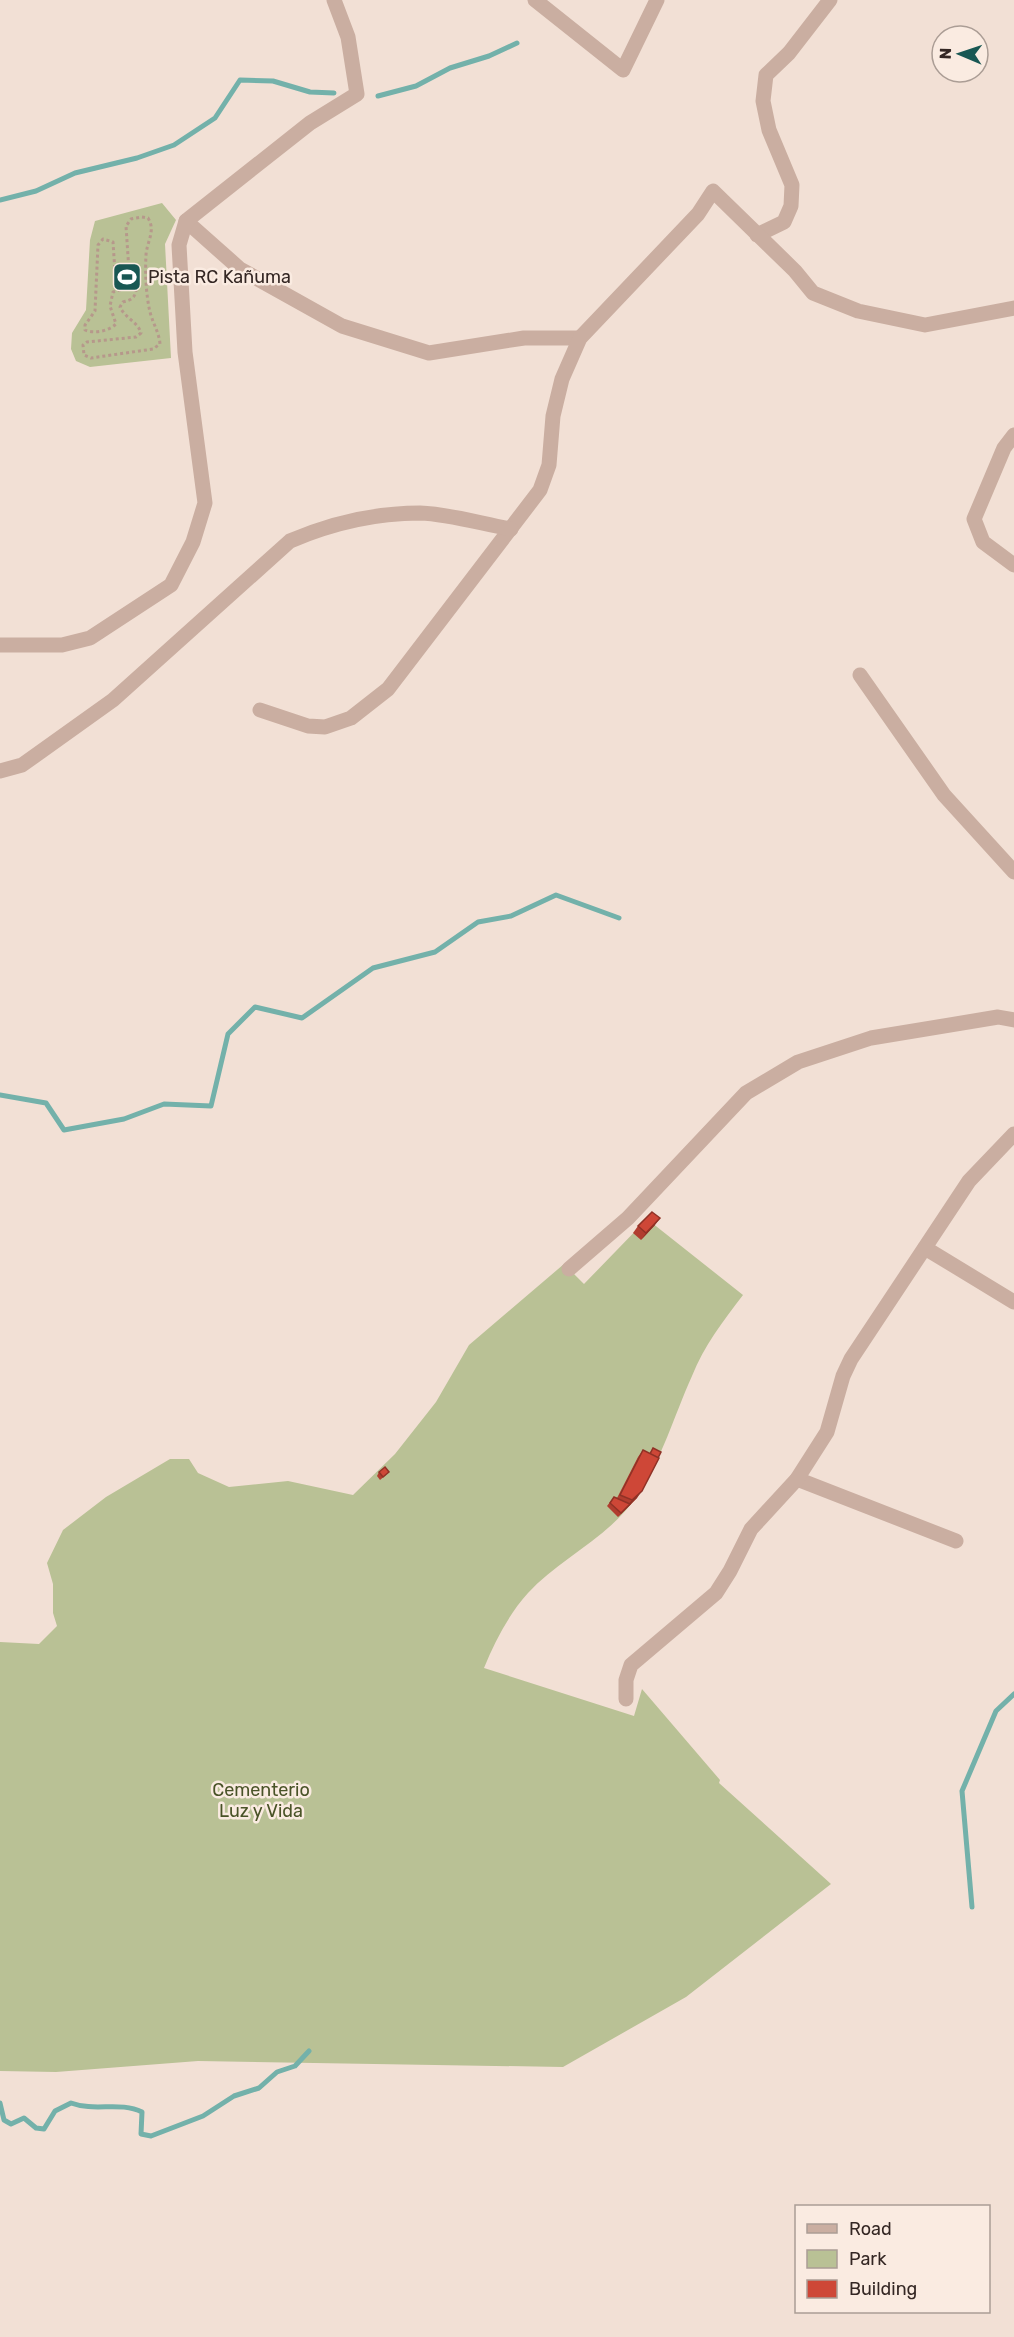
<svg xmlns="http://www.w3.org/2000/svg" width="1014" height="2337" font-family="Rubik,sans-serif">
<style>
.green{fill:#b9c195}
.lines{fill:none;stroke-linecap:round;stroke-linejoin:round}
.stream{stroke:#73b1aa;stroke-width:5}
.path{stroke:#b6988b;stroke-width:3;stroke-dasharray:3 3;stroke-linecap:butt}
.minor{stroke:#caaea1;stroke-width:15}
.wall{fill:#b13d2f}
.shaded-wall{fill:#903226}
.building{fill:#ce4737;stroke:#903226;stroke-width:1.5}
.labels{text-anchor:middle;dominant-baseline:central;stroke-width:5;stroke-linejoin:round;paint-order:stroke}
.poi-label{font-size:18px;fill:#342724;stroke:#faebe1;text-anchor:start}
.park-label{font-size:18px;fill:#495327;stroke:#faebe1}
</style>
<rect width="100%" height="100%" fill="#f2e0d5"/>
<g class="green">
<path d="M162,203L176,220L165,244L171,358L90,367L76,361L71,349L72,333L86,310L90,240L95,221Z"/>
<path d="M647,1219L743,1295C723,1321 704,1346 692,1376C674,1416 662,1459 637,1496C610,1537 560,1558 528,1593C509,1614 495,1641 484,1668L634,1716L642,1689L720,1780L719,1783L831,1884L686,1997L563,2067L198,2061L56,2072L0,2071V1642L39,1644L57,1626L53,1613V1584L47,1563L63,1530L106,1497L170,1459H189L198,1473L229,1487L288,1481L353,1495L395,1454L436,1402L469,1345L564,1264L584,1284Z"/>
</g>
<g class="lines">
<g class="stream">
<path d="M378,96L416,86L450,68L489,56L517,43"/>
<path d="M0,200L36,191L75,173L137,158L174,145L215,118L240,80L273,81L310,92L334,93"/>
<path d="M0,1095L46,1103L64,1130L124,1119L164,1104L211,1106L228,1034L255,1007L302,1018L373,968L435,952L478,922L511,916L556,895L619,918"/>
<path d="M972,1907L962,1791L996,1711L1014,1694"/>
<path d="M0,2103L4,2120L11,2124L24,2118L36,2128L44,2129L55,2111L71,2103C95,2112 120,2101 142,2112L141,2134L151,2136L203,2116L234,2096L259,2088L277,2072L295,2066L309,2051"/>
</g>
<path class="path" d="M142,217L148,218C156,231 147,241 146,255C145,273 146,295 150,312C153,324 159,332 160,344L153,349L91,358L84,355L83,345L87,342L136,337L141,333C138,322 125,318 120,307L123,302C131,300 135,298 136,290L131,287L113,292L110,306L116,324C109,331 94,334 85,330V325L95,311L98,245L103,239L113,242L115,272L118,276H124L129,271L126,226L131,219Z"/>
<g class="minor">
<path d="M535,0L623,70L657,0"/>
<path d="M186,221L240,269L342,326L429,353L524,338H580"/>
<path d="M757,235L784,222L791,206L792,185L769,130L763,101L766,75L789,53L830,0"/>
<path d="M1014,435L1004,448L974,519L983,542L1014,565"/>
<path d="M0,645H62L90,638L171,585L193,542L205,503L185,352L179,245L186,221L310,123L357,94L348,37L334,0"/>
<path d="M860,675L944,795L1014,872"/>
<path d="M260,710L308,726L325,727L351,718L388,689L540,490L549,465L553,416L562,379L580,338L698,214L713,191L795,271L813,293L858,311L925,325L1014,308"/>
<path d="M0,771L22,765L113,700L290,541C332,523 374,513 420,513C450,514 482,524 511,529"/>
<path d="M925,1248L1014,1302"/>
<path d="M569,1269L628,1218L746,1093L798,1062L871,1038L998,1017L1014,1020"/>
<path d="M797,1479L956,1541"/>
<path d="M626,1699V1680L631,1665L716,1593L730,1571L751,1529L797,1479L827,1432L843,1376L851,1359L969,1181L1014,1134"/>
</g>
</g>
<g class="wall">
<path d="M655,1225L641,1240L633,1233L638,1226Z"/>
<path d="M653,1448L637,1498L618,1517L607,1506L614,1497L617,1498L638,1457L643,1450L649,1454Z"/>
<path d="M379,1472L386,1475L380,1480L377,1476Z"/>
</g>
<g class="shaded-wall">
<path d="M660,1218L655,1225L641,1240L646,1233Z"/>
<path d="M642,1491L637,1498L618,1517L632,1500Z"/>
</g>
<g class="building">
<path d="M652,1212L660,1218L646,1233L638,1226Z"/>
<path d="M653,1448L661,1452L658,1458L650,1454Z"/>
<path d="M643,1450L659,1458L642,1491L632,1500L620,1495Z"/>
<path d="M385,1467L389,1472L383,1477L379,1472Z"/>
<path d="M614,1497L630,1504L621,1513L610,1503Z"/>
</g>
<defs>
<g id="stadium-square" transform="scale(1.5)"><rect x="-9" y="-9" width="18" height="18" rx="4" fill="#185753" stroke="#faebe1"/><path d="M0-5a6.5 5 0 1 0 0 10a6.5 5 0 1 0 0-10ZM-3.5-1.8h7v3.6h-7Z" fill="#fff"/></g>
</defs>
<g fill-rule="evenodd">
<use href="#stadium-square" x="127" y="277"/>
</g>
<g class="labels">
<g class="poi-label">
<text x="148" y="277">Pista RC Kañuma</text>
</g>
<g class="park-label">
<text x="261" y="1790">Cementerio<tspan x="261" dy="21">Luz y Vida</tspan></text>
</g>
</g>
<rect x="795" y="2205" width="195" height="108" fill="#faebe1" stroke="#ab9d95" stroke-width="1.5"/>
<rect x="807" y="2224" width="30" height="9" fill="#caaea1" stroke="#ab9d95" stroke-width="1.5"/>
<text x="849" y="2235" font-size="18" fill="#342724">Road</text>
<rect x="807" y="2250" width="30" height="18" fill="#b9c195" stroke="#ab9d95" stroke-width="1.5"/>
<text x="849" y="2265" font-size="18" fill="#342724">Park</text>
<rect x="807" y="2280" width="30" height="18" fill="#ce4737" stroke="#ab9d95" stroke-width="1.5"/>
<text x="849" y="2295" font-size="18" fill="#342724">Building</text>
<g transform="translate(960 54) rotate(272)"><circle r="28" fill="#faebe1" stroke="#ab9d95" stroke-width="1.5"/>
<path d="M0-4.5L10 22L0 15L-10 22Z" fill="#185753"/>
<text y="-9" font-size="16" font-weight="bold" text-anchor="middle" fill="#342724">N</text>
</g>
</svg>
